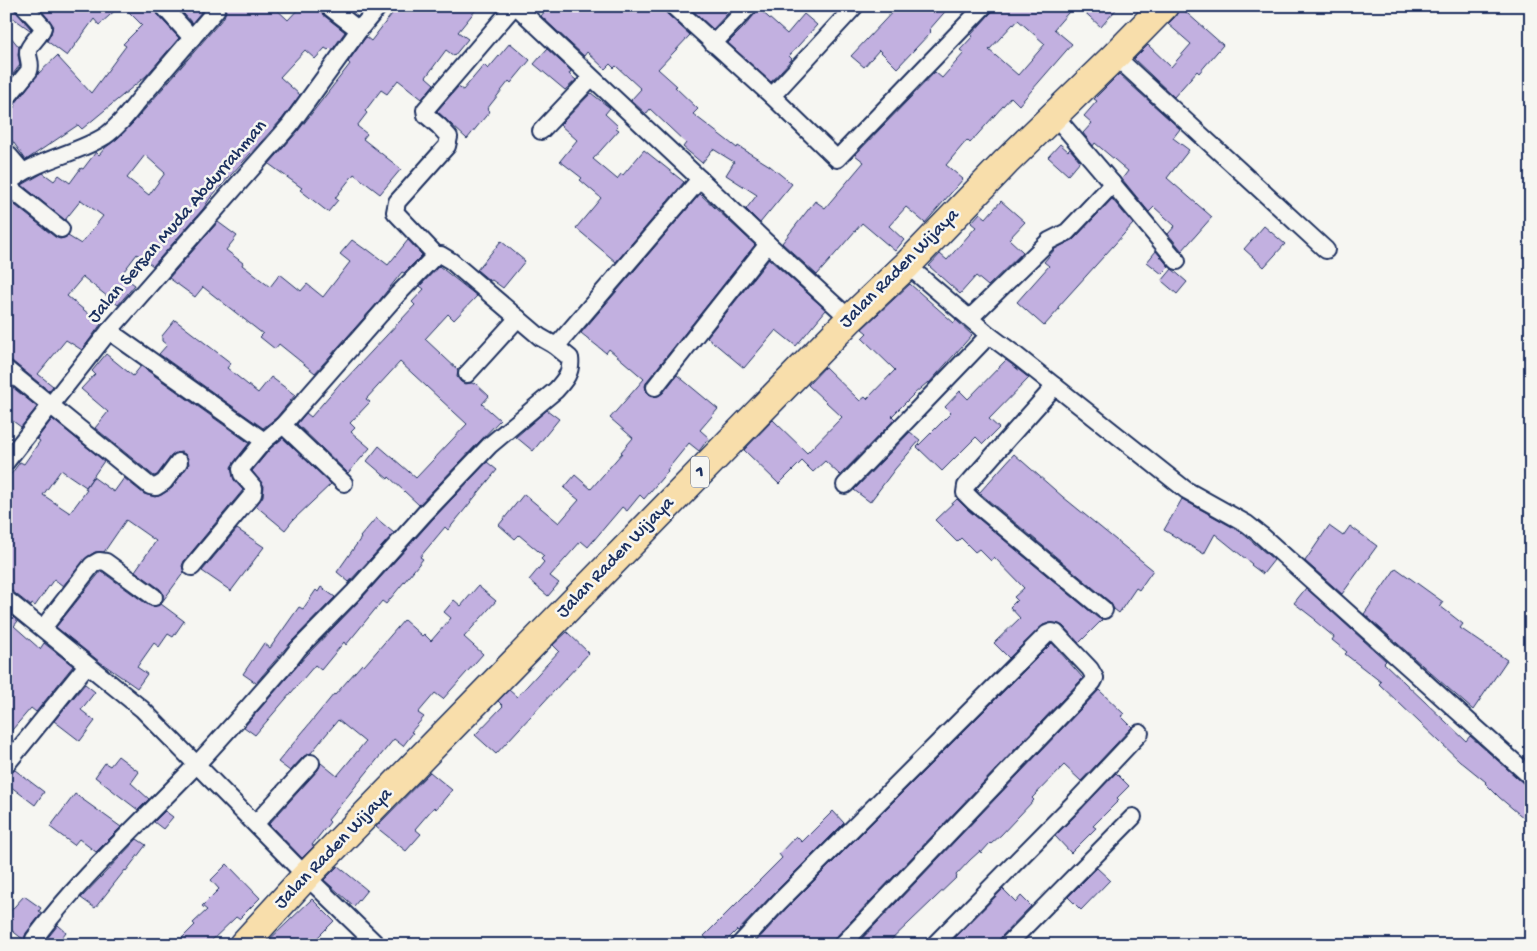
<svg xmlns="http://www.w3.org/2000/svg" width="1537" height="951" font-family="'Gochi Hand',sans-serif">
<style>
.building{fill:#c2b0e0;stroke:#1b2f5e;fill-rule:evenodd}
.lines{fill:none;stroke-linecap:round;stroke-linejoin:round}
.minor-casing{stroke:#1b2f5e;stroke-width:20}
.trunk-casing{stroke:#1b2f5e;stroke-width:31}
.minor{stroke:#f6f6f2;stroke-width:16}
.trunk{stroke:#f8deab;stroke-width:28}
.labels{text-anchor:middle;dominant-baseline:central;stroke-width:5;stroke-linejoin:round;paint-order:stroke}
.shield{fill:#f6f6f2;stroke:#5d6b8a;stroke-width:1}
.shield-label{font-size:18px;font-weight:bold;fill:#1b2f5e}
.street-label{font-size:19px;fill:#1b2f5e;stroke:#f6f6f2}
</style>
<rect width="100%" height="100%" fill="#f6f6f2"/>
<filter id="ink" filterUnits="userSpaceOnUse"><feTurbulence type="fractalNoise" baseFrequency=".02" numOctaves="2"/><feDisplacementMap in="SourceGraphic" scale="10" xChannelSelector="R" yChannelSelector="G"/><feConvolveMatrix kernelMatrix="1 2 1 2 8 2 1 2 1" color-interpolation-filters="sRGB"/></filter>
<g filter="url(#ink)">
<g class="building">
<path d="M6,6H14L16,12L31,29L30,30L6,13Z"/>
<path d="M38,6H120L99,25L94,19L67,56L47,41L51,34L53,25Z"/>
<path d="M123,6H153L156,13L179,38L146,76L82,129L78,125L26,160L6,132V112L16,106L15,104L38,74L57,56L91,93L126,46L123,44L142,25Z"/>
<path d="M177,6H206L192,23Z"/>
<path d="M225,6H273L288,20L301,6H318L322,14L345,32L332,50L330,48L328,50L325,48L315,59L305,50L280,77L300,95L282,119L211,197L203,209L153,266L137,254L121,275L135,285L118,305L83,277L67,296L101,324L82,350L66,340L38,374L53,386L49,391L12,361L6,359V198L55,237L60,239L64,238L68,236L81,244L103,216L81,200L65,220L22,185L43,173L54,181L59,175L70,183L81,168L83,169L96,152L99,155L105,148L117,139L133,123L224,17L226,11ZM145,155L165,173L149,195L127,178Z"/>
<path d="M398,6H428L435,12L441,6H479L458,32L468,39L454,56L446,50L426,77L434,84L422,99L398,80L387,94L381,90L365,111L367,113L357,126L367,134L363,139L401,169L380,194L354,174L335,198L338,200L328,212L300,190L302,188L269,164L298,131L350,64L348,62L366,37L371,41Z"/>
<path d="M549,6H663L666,13L690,35L658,69L677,86L675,87L698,109L693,114L737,148L738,146L770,166L792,184L760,223L746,209L757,195L726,175L734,162L713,149L702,163L683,147L686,143L650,109L646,114L631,100L641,89L616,66L614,68L610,64L605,69L587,52L584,56L541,16Z"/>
<path d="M688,6H720L728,13L713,29Z"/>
<path d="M898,6H950L929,30L931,32L897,68L879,50L864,67L851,56Z"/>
<path d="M997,6H1074L1054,29L1072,44L1019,105L1011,97L970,143L967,140L946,165L963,179L925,223L906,207L889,226L904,240L895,251L862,223L817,275L782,243L815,201L825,208L864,162L855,155L935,72L942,78L964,53L960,50L973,36L971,35ZM1018,20L1045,44L1018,75L989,50L1013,24L1014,25Z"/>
<path d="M1078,6H1119L1101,27Z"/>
<path d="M1179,6L1223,45L1199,73L1197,71L1174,97L1134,59L1148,45L1171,67L1191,44L1168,24L1175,17L1179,10Z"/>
<path d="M759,9L787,34L804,14L817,25L789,56L792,59L771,82L728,43L744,27Z"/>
<path d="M6,31L19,47L18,55L20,65L6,83Z"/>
<path d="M510,43L530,60L511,83L509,81L487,109L490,111L467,139L437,111L458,87L463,90L484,65L488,69Z"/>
<path d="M547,49L571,71L569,74L576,80L565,90L534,64Z"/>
<path d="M1119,74L1180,129L1173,138L1189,150L1167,178L1212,217L1182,251L1168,234L1175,226L1154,207L1149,212L1122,179L1128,171L1095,143L1093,146L1083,133L1092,123L1084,116L1097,101L1094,99Z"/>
<path d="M591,93L610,108L605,114L618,126L616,128L619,130L593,159L617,179L621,174L623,175L644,150L684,182L616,262L576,228L601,198L580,180L582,178L560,161L577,140L560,125Z"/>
<path d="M1060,144L1068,151L1070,149L1080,161L1068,175L1048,157Z"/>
<path d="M700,194L755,245L647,381L645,386L646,390L648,394L653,397L658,396L663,393L677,375L718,409L700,430L709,438L699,451L689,443L667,470L668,471L644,499L640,495L627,511L622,507L588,547L581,541L550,576L559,583L548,596L529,580L544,562L541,559L544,556L519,535L515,539L499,525L524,494L559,523L579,500L564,488L575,475L591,489L622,453L621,452L633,438L610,418L644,379L609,349L606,353L581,333Z"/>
<path d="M1112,199L1133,224L1058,307L1059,309L1044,326L1017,302L1049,266L1044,262L1055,249L1074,239Z"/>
<path d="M1001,201L1025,222L1009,239L1023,252L988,286L976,276L960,294L929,266L940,254L947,260L976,227L971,223L980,213L986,218Z"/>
<path d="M218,222L237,236L226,250L243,263L242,265L270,287L280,274L301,291L307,284L323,297L350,262L340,254L352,240L366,250L367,249L388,265L408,240L422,255L404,273L402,272L379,301L315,373L279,344L275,349L260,337L263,334L203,287L195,297L169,278Z"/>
<path d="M1264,226L1285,244L1264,267L1244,249Z"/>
<path d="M501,241L525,261L503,288L492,280L490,281L477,270Z"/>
<path d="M1156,251L1169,267L1162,274L1147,262Z"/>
<path d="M769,259L826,310L796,346L776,330L744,368L707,337Z"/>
<path d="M439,266L477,296L454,320L448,314L425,339L458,370L457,377L461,382L465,384L472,383L474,384L475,383L489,396L482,404L500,420L419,505L389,477L388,479L367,461L379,446L416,478L467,424L400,362L366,399L370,402L350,423L355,428L351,432L370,448L348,473L297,424L306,413L311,417L342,381L343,382L415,305L412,302L424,289L420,286Z"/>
<path d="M1172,269L1187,282L1177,294L1162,281Z"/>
<path d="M910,284L954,323L956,320L972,335L929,383L928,382L914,394L892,416L895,419L840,475L825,461L813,472L802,461L779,484L744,450L773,420L807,453L842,417L808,385L825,367L860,401L865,397L867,399L895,370L862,338L867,333L862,329Z"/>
<path d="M175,320L231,363L227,368L258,393L271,377L295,395L291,400L276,418L263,428L159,354L167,345L162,341V336Z"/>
<path d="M106,354L133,376L141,366L249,443L231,467L234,480L243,490L184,561L182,566L184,572L162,602L163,593L160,589L135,571L156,541L126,520L104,552H95L87,557L63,586L54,579L35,606L32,604L31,606L12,591L6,589V481L20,462L24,464L40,441L37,439L52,419L104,461L86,487L61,470L43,495L70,513L87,490L85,489L93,477L114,492L124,478L144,494L155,497L161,495L172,488L189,464L188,459L185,454L181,452L176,453L171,456L157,475L154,476L95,428L108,412L81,389L95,374L92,371Z"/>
<path d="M1006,360L1029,378L989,419L999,428L983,444L976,437L942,471L917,447L951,413L945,407L960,391L968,399Z"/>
<path d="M6,382L37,407L21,427L6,416Z"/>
<path d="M547,410L559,419L533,451L516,437Z"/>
<path d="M910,432L920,440L895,469L870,502L854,490Z"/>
<path d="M283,438L331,484L293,520L285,530L256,506L263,496L264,486L252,471L271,448Z"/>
<path d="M1014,454L1063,497L1153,570L1139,590L1136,588L1119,613L1114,609L1110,602L976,490L977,489L980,492Z"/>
<path d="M487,462L497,470L448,530L445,527L420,557L423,559L386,604L382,601L346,645L344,642L321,670L315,665L255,735L244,727L306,656L361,599L432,520Z"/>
<path d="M957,499L968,510L1098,618L1102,620L1079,643L1063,626L1059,624L1049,623L1043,625L1009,658L994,643L1020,618L1010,607L1017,600L1014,597L1024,588L994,557L991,561L979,549L975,552L961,538L957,542L935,520Z"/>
<path d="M1182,499L1241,532L1274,560L1263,574L1251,565L1252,564L1215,534L1204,554L1164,530Z"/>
<path d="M376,518L394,533L349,582L337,572L361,538L360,537Z"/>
<path d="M1329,526L1343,536L1350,526L1377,546L1342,594L1305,561Z"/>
<path d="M237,529L264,547L231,591L202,571Z"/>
<path d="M1396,568L1443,602L1440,606L1463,624L1460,628L1507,660L1473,710L1364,614Z"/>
<path d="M101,571L148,605L153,607L162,603L161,604L184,621L173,637L168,634L159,647L154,643L137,667L147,674L137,688L100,662L56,627Z"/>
<path d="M478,586L496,601L464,637L483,654L443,699L435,693L418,713L424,717L411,732L413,733L403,746L394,739L328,820L330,822L312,845L314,846L302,858L269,824L318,770L321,763L337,776L365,742L338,720L311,753L304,756L290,771L278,762L334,694L335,695L362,664L364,666L404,620L422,636L424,634L431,641L451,618L444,612L454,600L461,606Z"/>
<path d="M321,587L335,597L291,642L256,683L243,674L264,643L270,648L299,607L303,609L316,590L318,592Z"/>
<path d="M1306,588L1386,661L1384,663L1466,741L1470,736L1524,784L1531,787V824L1500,798L1485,783L1486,782L1460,761L1379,684L1381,682L1345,654L1347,652L1332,640L1334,637L1315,621L1316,620L1294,603Z"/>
<path d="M6,612L18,621L14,626L40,649L44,643L73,666L36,712L31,708L6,737Z"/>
<path d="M567,632L589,653L496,754L475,735L503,706L498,701L509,690L517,697L559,651L553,645Z"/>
<path d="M1052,643L1083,678L835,938L832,945H753L786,909Z"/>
<path d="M85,684L95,692L81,710L95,721L80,741L54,721Z"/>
<path d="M1099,690L1124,714L1121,716L1132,727L1081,781L1064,765L1032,798L1034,800L1001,835L991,844L990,843L981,853L980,851L970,860L956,875L957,877L886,945H856Z"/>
<path d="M118,756L139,772L131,783L149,799L138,810L95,777L105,763L110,766Z"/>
<path d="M15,770L44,792L35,805L6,783V775L10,774Z"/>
<path d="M430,772L452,790L436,809L434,807L415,829L421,834L406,851L376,827Z"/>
<path d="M1116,773L1129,786L1117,798L1119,800L1093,826L1096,828L1071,853L1055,836Z"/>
<path d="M75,794L121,827L96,852L79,839L74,845L50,827Z"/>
<path d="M165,811L173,817L163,829L154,822Z"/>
<path d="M833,811L844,823L772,895L738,931L737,930L722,945H712L704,936L782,858L779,854L796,836L802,842Z"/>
<path d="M137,839L146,845L126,871L125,870L95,908L81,898Z"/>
<path d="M227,864L260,898L239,919L236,917L207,945H175L195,925L193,923L207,910L202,906L219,889L211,880Z"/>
<path d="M338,866L367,890L354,906L324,880Z"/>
<path d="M1097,868L1110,880L1081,910L1068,897Z"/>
<path d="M1003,889L1016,902L1021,896L1031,906L1000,938L997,945H962L955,938Z"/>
<path d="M24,896L41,908L39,911L42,913L26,933L24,940L6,926V916Z"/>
<path d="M312,899L334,921L310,945H264Z"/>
<path d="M58,925L66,932L56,945H42Z"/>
</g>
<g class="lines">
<g class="minor-casing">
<g id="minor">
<path d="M163,6L192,38"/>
<path d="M328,6L359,30"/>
<path d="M514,6L425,110L426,115L439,126L449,137L447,146L397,202L395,212L436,255H441L451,261L540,337L554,345L560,342L700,179"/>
<path d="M516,6L700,179L768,244L850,319"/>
<path d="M673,6L772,96L837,159L984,6"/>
<path d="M713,44L749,6"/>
<path d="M1115,56L1326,250"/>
<path d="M772,96L855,6"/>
<path d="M6,99L29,71C32,62 27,59 28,51C29,44 41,36 43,27L24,6"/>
<path d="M541,131L591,78"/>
<path d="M6,152L23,172"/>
<path d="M1112,183L1177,261"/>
<path d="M61,229L6,185C34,159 73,156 105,136C120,126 132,108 144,94C168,66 192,38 216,10"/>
<path d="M907,265L989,335L1017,356L1186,490L1247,524L1261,535L1531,777"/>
<path d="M970,318L1049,241L1067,232L1105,192L1112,183L1054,115"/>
<path d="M109,331L264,441"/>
<path d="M6,369L150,486L156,487L164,482L179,462"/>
<path d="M467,374L518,318"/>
<path d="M1055,386L966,486L965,493L974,502L1104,610"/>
<path d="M655,387L768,244"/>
<path d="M283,425L344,483"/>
<path d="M6,462L109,331L290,125L359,30L379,6"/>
<path d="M845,485L989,335"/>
<path d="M192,567L253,494L254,488L242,474L241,469L244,465L264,441L283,425L398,294L436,255"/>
<path d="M6,599L142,709L306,876L377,945"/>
<path d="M43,628L92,565L99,561L106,562L154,597"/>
<path d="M6,765L87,665"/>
<path d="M256,823L311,763"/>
<path d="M34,939C82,875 142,822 197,764C228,731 258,696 288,662L298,649L354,592L425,513L490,445L556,390C565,380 572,372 570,358L554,345"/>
<path d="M739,945L779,902L1047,634L1052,632L1056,633L1090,669L1095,678L1093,682L842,945"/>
<path d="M934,945L1076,801L1140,733"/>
<path d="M1007,945L1133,817"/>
</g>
</g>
<g class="trunk-casing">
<path id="trunk" d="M243,945L306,876L850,319L907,265L1006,162L1115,56L1164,6"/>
</g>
<use href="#minor" class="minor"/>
<use href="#trunk" class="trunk"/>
</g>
</g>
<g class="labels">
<rect class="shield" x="691" y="456.5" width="18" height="31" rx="4"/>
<g class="shield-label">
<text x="700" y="472">1</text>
</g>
<g class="street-label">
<text transform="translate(178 222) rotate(-49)">Jalan Sersan Muda Abdurrahman</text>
<text transform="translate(900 269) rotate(-45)">Jalan Raden Wijaya</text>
<text transform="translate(616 558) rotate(-46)">Jalan Raden Wijaya</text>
<text transform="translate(334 849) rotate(-46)">Jalan Raden Wijaya</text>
</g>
</g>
<rect width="1537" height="951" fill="none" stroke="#f6f6f2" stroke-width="25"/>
<rect x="12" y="12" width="1512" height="926" fill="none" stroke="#1b2f5e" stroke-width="2" filter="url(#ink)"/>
</svg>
